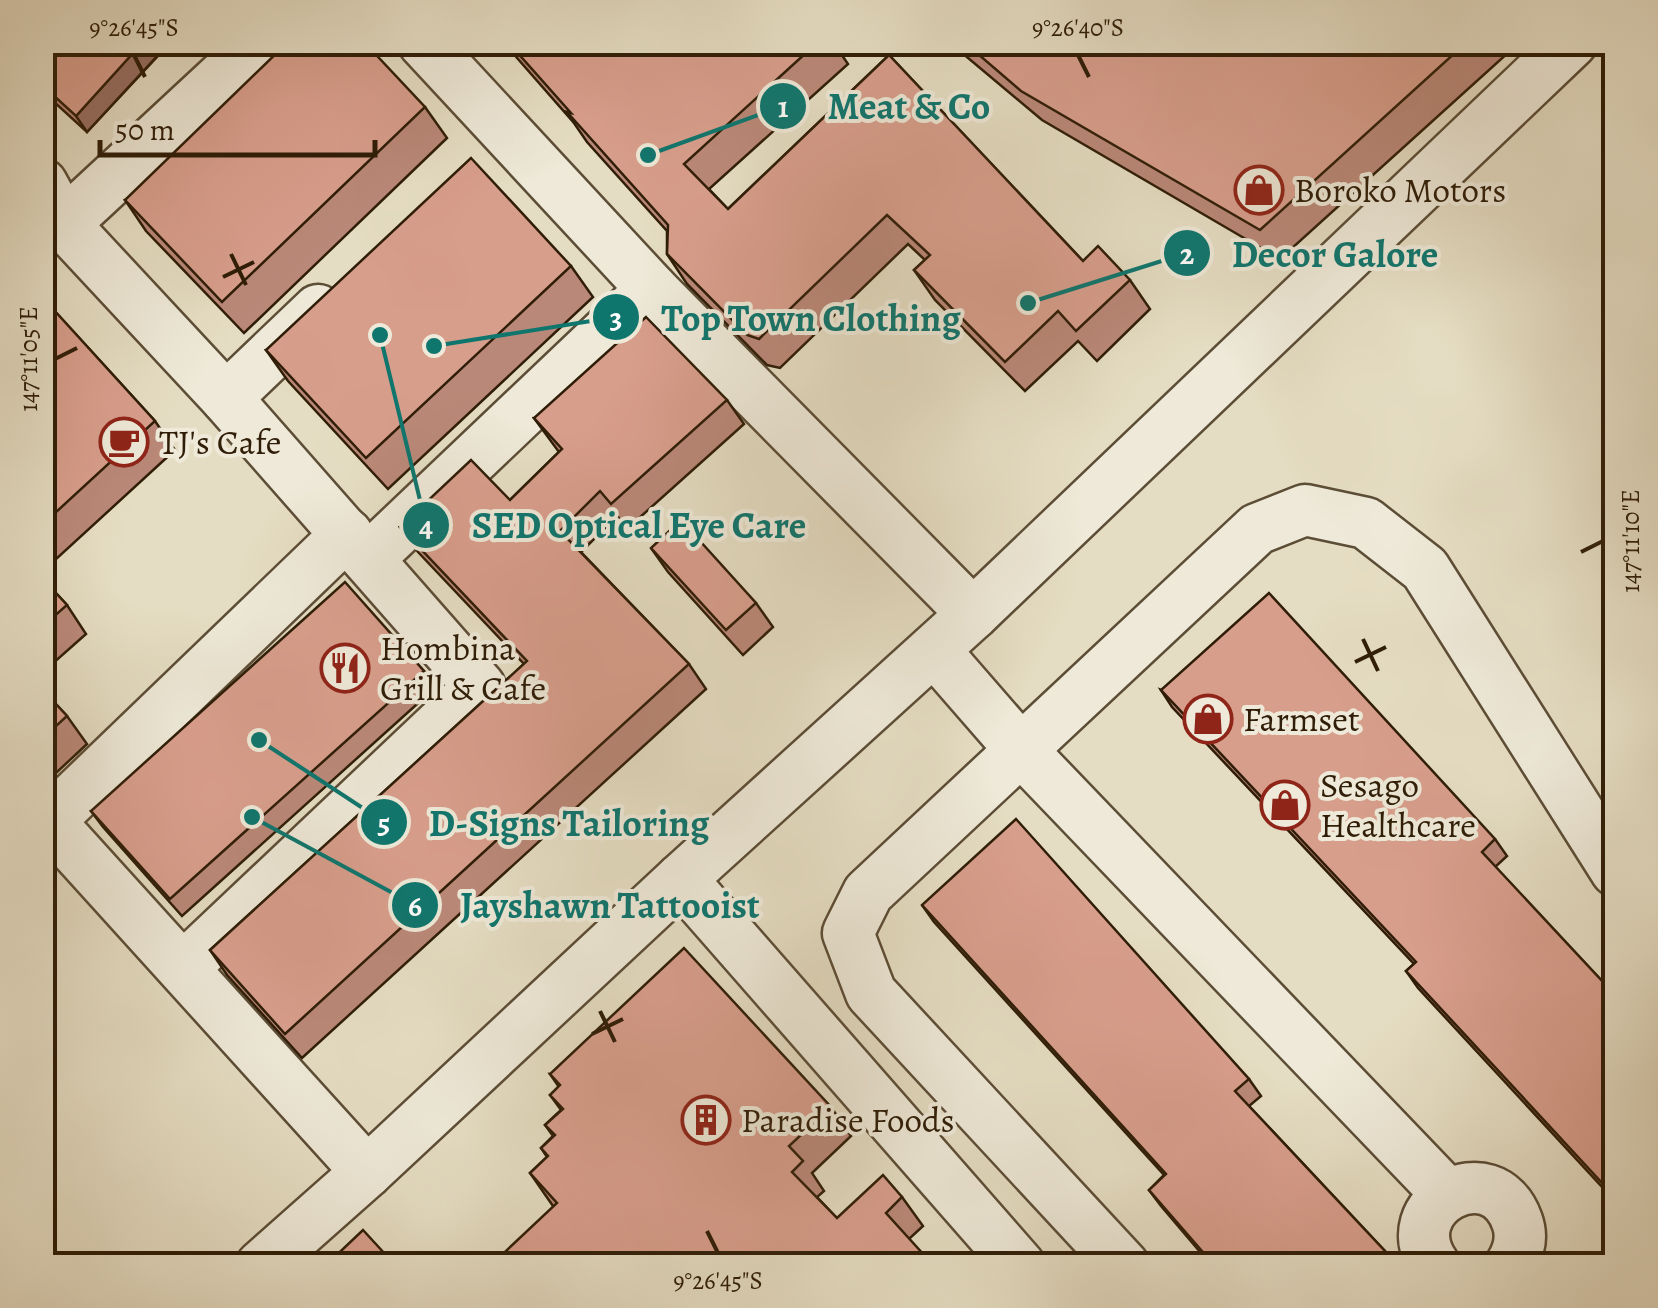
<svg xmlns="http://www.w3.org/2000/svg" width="1658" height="1308" font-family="Alegreya,serif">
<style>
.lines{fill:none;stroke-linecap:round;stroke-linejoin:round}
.minor-casing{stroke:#5c4d36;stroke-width:55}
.minor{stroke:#eee9d8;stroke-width:50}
.wall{fill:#ba8878;stroke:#2f1d07;stroke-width:2.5}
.shaded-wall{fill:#976f62;stroke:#2f1d07;stroke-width:2.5}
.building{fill:#d89e8c;stroke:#2f1d07;stroke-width:2.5}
.ticks{fill:none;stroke:#2f1d07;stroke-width:4}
.labels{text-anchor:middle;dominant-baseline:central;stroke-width:8;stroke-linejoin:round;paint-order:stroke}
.poi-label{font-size:35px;fill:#2f1d07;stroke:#eee9d8;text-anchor:start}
.leader{fill:none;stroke:#0f766e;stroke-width:4}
.callout-dot{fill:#0f766e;stroke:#eee9d8;stroke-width:4}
.mark-label{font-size:30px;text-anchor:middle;font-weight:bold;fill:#fff}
.callout-label{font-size:38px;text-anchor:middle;font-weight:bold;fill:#0f766e;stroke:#eee9d8;stroke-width:8;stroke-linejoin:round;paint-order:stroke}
.neatline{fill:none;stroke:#2f1d07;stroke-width:4}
.ticks-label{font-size:25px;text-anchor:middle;fill:#2f1d07}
</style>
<rect width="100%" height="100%" fill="#e5ddc3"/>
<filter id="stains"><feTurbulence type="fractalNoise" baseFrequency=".002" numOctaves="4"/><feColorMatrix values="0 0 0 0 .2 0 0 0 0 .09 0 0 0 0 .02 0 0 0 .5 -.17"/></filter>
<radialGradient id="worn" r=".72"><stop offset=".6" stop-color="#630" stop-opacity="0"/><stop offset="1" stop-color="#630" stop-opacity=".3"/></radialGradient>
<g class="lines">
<g class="minor-casing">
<g id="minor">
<path d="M423,42L652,289L973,614"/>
<path d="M42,184L64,224L226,398L480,687L183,968"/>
<path d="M64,224L260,42"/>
<path d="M226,398L318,310"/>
<path d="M347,534L49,821L367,1172"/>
<path d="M368,559L652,289"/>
<path d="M934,650L1021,750L1447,1194"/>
<path d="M681,879L1020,1266"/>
<path d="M261,1266L367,1172L681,879L973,614L1572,42"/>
<path d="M1124,1266L871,993L848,933L868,893L1257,529L1305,510L1366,523L1425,569L1616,871"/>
<path d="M1435,1266C1391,1205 1492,1151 1517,1221C1523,1237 1519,1252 1510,1266"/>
</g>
</g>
<use href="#minor" class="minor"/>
</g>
<g class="wall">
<path d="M42,42H170V43L87,132L42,91Z"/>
<path d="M503,42H833L848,64L709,189L728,209L889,55L1083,261L1130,280L1150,309L1097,361L1078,341L1025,391L935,300L914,270L925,260L908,244L780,368L767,365L687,284L667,254V231L587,142L574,123Z"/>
<path d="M949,42H1520L1280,259L1042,120Z"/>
<path d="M425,107L447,138L244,333L146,231L125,200Z"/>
<path d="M571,266L593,297L388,489L288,381L266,350Z"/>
<path d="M42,297L155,421L175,450L42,572Z"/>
<path d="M727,400L744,424L628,528L617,516L581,552L689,664L706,689L302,1058L227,975L210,950L524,664L418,552L400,527L510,500L559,452L534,418Z"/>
<path d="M651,548L756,603L773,627L743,655L668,572Z"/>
<path d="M42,578L67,605L86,634L42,673Z"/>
<path d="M424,671L436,687L182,916L103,827L91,811Z"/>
<path d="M42,689L67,716L87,744L42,786Z"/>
<path d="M1161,690L1495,839L1507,856L1495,867L1616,996V1202L1418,988L1406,971L1414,964L1172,707Z"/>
<path d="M922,905L1249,1079L1261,1096L1249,1106L1399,1266H1212L1161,1206L1149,1190L1164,1175L934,922Z"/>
<path d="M550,1074L831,1107L851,1136L812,1173L824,1191L817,1197L837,1218L902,1197L923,1226L909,1239L553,1206L530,1173L547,1157L541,1148L553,1136L545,1125L561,1110L550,1095L559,1087Z"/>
<path d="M42,1102L52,1114L42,1124Z"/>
</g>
<path class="shaded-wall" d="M143,42H170L87,132L76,116Z"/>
<g class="building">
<path d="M42,42H143L76,116L42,85Z"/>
<path d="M288,42H364L425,107L222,302L125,200Z"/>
<path d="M508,42H818L684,164L728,209L889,55L1083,261L1098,246L1130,280L1076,331L1058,311L1005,362L914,270L930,255L887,215L759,339L747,335L667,254L668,225L567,112L571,113Z"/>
<path d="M964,42H1467L1260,230L1021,91Z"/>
<path d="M471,158L571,266L366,458L266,350Z"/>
<path d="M42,297L155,421L42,525Z"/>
<path d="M646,317L727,400L611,504L600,491L560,531L689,664L285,1034L210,950L527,661L400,527L471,460L510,500L562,449L534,418Z"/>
<path d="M681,520L756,603L726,630L651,548Z"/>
<path d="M42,578L67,605L42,627Z"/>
<path d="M345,582L424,671L170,899L91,811Z"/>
<path d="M1269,593L1495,839L1482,852L1616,996V1198L1406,971L1416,962L1161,690Z"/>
<path d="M42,689L67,716L42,739Z"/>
<path d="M1016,819L1249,1079L1235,1091L1399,1266H1215L1149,1190L1166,1174L922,905Z"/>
<path d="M684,948L831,1107L789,1146L803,1161L792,1172L837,1218L883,1175L902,1197L886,1213L934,1266H490L557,1203L530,1173L548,1156L541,1148L555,1135L545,1125L563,1109L550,1095L560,1085L550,1074Z"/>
<path d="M363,1230L396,1266H325Z"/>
<path d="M1616,1256V1266H1606Z"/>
</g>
<path class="ticks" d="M134,55L145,77M1078,55L1089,77M231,254L246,285M223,277L254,262M55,359L77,348M1581,552L1603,541M1363,639L1378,671M1355,662L1386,647M600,1011L615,1042M592,1034L623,1019M707,1231L718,1253"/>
<defs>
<g id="shop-ring" transform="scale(2.5)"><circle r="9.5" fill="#eee9d8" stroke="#8f2418" stroke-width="1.5"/><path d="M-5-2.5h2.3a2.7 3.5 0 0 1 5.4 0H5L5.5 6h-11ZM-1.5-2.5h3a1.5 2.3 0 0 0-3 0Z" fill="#8f2418"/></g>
<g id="cafe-ring" transform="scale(2.5)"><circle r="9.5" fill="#eee9d8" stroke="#8f2418" stroke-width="1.5"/><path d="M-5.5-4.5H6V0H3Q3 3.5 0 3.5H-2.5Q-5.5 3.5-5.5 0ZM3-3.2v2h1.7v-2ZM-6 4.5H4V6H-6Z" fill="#8f2418"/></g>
<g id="restaurant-ring" transform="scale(2.5)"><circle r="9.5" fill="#eee9d8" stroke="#8f2418" stroke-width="1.5"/><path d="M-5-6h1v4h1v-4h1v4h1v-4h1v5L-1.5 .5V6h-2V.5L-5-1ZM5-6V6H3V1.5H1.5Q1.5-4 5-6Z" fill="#8f2418"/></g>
<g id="building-ring" transform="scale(2.5)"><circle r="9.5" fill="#eee9d8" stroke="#8f2418" stroke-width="1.5"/><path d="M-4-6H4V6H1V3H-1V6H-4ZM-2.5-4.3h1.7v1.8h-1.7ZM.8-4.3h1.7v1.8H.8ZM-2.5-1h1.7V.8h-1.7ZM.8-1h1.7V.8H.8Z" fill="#8f2418"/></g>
</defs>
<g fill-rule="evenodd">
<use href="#shop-ring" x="1259" y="190"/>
<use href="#cafe-ring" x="124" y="442"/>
<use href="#restaurant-ring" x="345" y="668"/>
<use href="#shop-ring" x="1208" y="719"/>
<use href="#shop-ring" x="1285" y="805"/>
<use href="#building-ring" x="706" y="1120"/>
</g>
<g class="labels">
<g class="poi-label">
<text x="1294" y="190">Boroko Motors</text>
<text x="159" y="442">TJ's Cafe</text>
<text x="380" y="648">Hombina<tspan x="380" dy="40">Grill &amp; Cafe</tspan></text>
<text x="1243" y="719">Farmset</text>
<text x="1320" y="785">Sesago<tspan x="1320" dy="40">Healthcare</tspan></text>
<text x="741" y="1120">Paradise Foods</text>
</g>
</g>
<path class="leader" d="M648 155L783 106M1028 303L1187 253M434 346L616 317M380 335L426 525M259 740L384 822M252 817L415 905"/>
<g class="callout-dot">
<circle cx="648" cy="155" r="10"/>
<circle cx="1028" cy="303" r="10"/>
<circle cx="434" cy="346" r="10"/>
<circle cx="380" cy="335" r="10"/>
<circle cx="259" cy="740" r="10"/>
<circle cx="252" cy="817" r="10"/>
<circle cx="783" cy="106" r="25"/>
<circle cx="1187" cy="253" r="25"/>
<circle cx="616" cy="317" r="25"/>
<circle cx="426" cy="525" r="25"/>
<circle cx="384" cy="822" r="25"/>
<circle cx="415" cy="905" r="25"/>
</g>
<g class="mark-label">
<text x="783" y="117">1</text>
<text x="1187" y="264">2</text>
<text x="616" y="328">3</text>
<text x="426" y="536">4</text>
<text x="384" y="833">5</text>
<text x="415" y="916">6</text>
</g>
<g class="callout-label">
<text x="909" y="119">Meat &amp; Co</text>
<text x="1335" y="267">Decor Galore</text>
<text x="811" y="331">Top Town Clothing</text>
<text x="639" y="538">SED Optical Eye Care</text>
<text x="569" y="836">D-Signs Tailoring</text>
<text x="610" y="918">Jayshawn Tattooist</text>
</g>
<rect width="1658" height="1308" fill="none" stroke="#e5ddc3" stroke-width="110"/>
<path d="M100 140v15h275v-15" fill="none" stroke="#2f1d07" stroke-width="5"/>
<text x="115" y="140" font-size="30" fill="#2f1d07" stroke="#eee9d8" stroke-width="8" paint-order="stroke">50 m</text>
<rect x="55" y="55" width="1548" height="1198" class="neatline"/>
<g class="ticks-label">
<text x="134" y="36">9°26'45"S</text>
<text x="1078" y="36">9°26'40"S</text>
<text transform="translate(28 359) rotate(-90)" y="9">147°11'05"E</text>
<text transform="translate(1630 541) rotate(-90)" y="9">147°11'10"E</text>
<text x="718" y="1289">9°26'45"S</text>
</g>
<rect width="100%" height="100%" filter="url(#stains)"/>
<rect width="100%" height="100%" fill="url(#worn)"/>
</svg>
